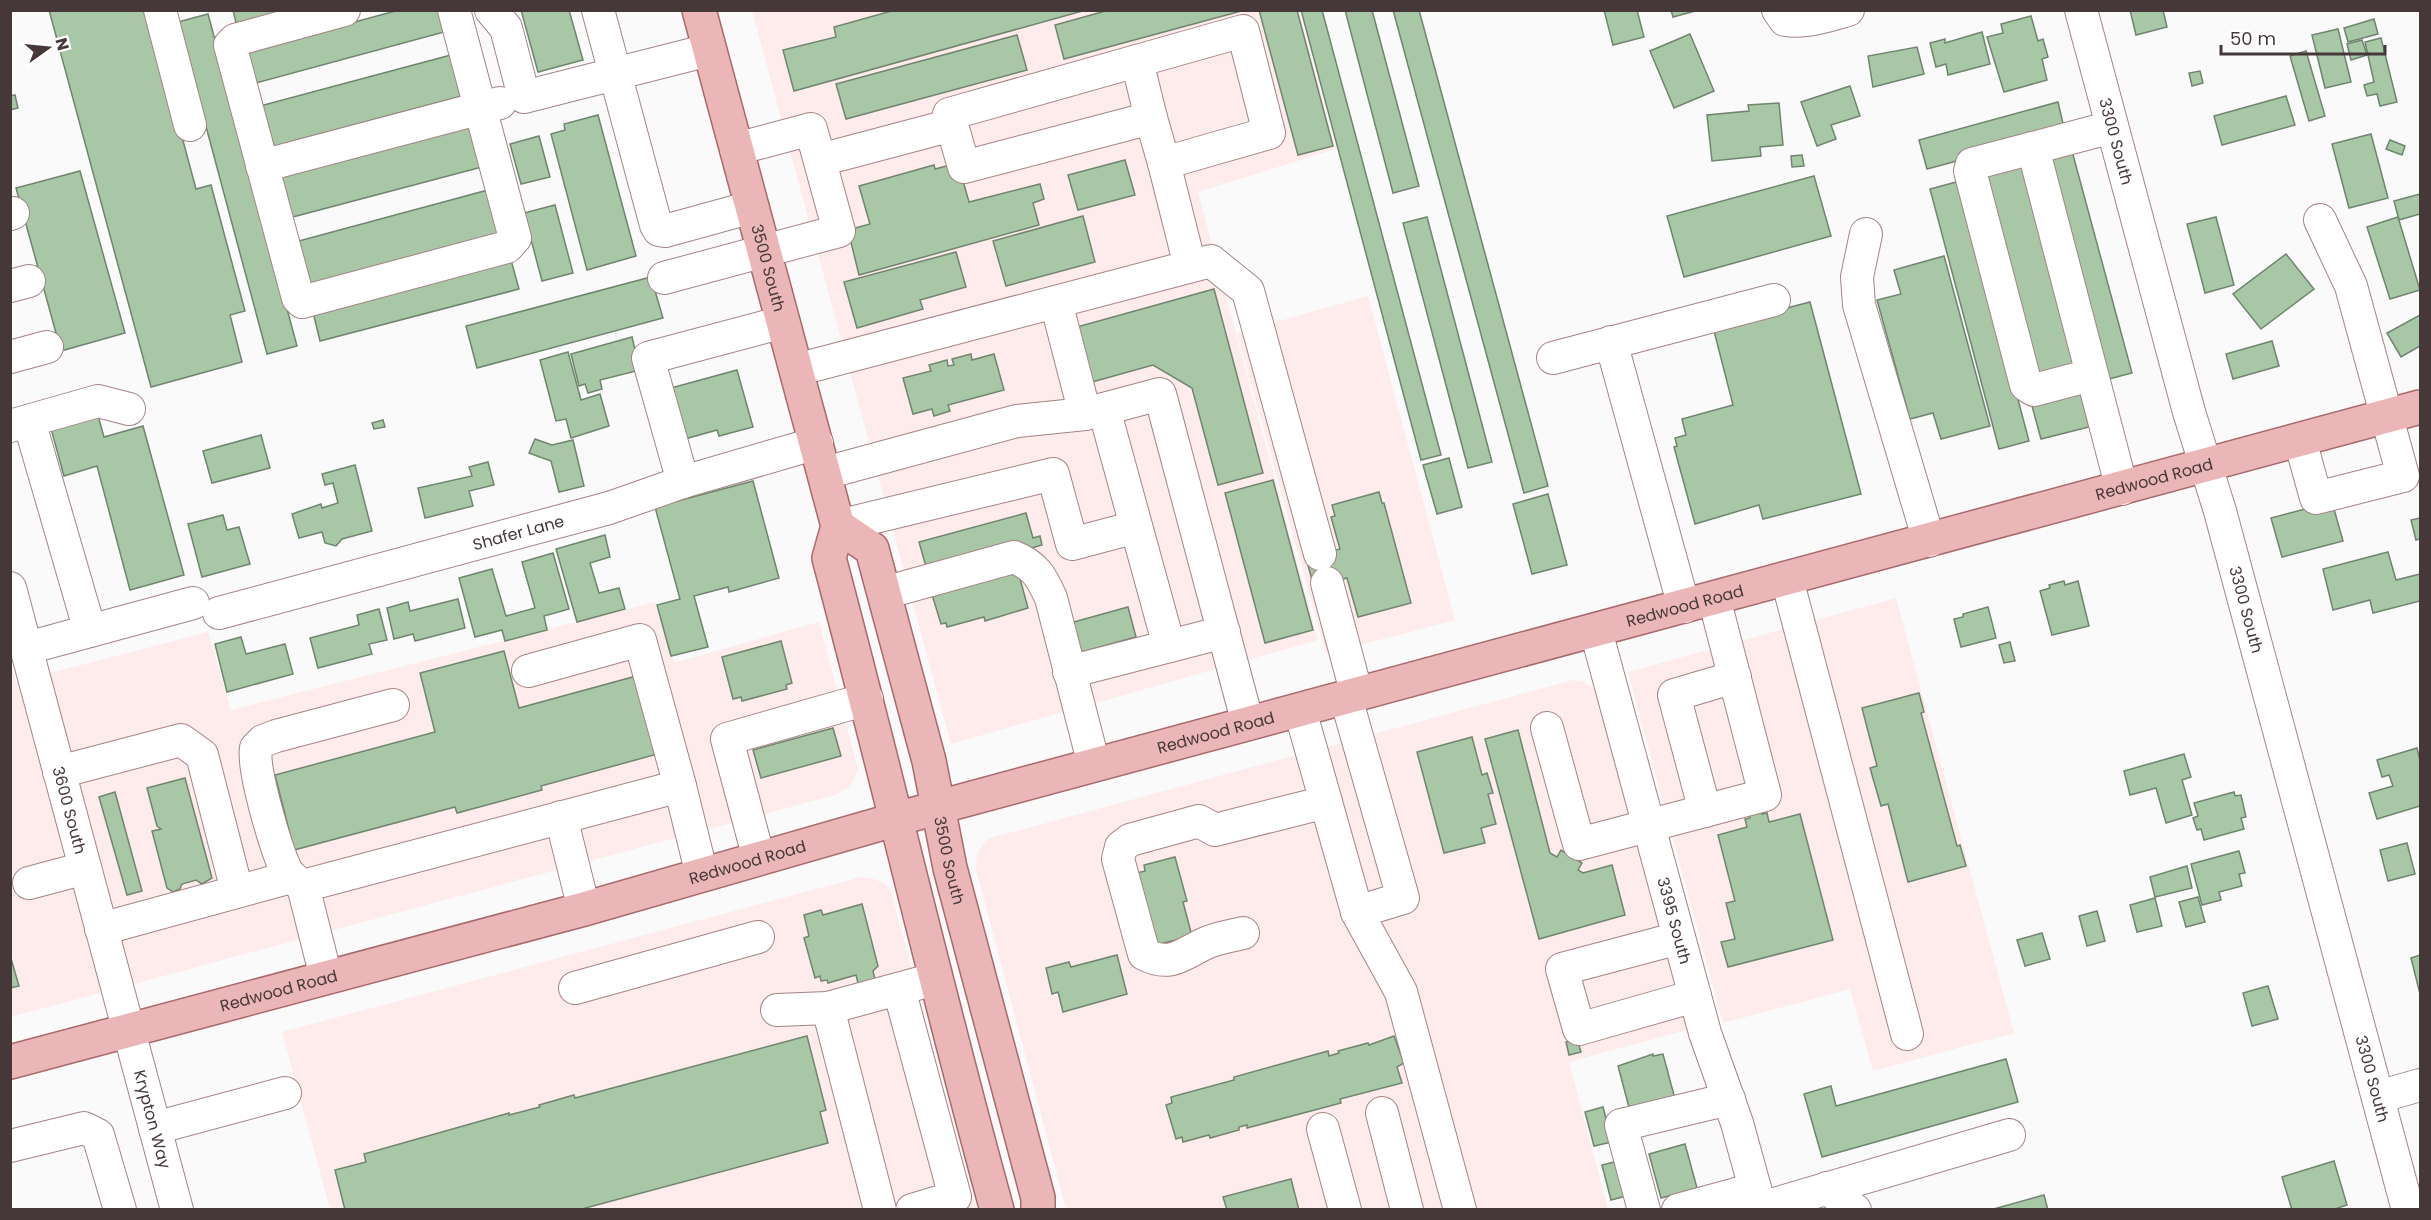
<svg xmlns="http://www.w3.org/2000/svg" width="2431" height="1220" font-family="Poppins,sans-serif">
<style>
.built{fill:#feebeb}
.building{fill:#a8c7a6;stroke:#70856f;stroke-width:1.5}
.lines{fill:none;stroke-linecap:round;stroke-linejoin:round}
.minor-casing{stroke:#a58485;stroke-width:34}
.major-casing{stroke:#a86a6d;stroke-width:36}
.minor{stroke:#fff;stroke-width:32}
.major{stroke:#ebb6b8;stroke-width:33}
.labels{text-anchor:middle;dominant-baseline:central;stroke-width:6;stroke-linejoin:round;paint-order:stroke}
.street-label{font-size:16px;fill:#463838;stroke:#fff}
</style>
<rect width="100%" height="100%" fill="#fafafa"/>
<g class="built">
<path d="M752,11H1299L1336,149L1198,192L1318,640L951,744Z"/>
<path d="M1368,296L1455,620L1326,654L1237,333Z"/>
<path d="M1896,598L2014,1033L1873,1071L1850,989L1723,1023L1628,672Z"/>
<path d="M655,602L674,663L819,622L858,769L850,787L835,795L11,1017L10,662L16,682L208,632L231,710Z"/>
<path d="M1573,680L1582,681L1593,688L1597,697L1690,1029L1569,1062L1608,1209H1066L976,869L977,854L987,839Z"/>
<path d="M861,877L874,879L885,884L891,892L976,1209H330L282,1032Z"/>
</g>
<g class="building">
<path d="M49,10H148L196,189L211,185L245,311L230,315L242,362L151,387Z"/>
<path d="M233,10H299L237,27Z"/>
<path d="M399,10H438L444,32L252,84L244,52Z"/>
<path d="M521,10H569L583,60L538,72Z"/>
<path d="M895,10H1086L794,91L783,50L836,37L834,27Z"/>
<path d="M1109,10H1245L1064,59L1055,25Z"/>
<path d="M1259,10H1297L1333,146L1298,155Z"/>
<path d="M1301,10H1322L1441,455L1421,460Z"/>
<path d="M1345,10H1372L1419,186L1393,193Z"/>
<path d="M1393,10H1419L1548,486L1524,493Z"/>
<path d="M1604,10H1637L1644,37L1613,45Z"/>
<path d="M1671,10H1699L1673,17Z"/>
<path d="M2130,10H2163L2167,27L2136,35Z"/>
<path d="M208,14L297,346L267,354L178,22Z"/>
<path d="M2031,16L2038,41L2043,39L2048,57L2042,59L2047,80L2004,92L1987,37L2003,33L2001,24Z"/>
<path d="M2374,19L2378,34L2348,42L2344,28Z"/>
<path d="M2338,29L2351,82L2325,88L2312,35Z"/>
<path d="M1982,32L1990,64L1948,75L1946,64L1936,67L1930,43L1945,39V43Z"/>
<path d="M1690,34L1714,91L1674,108L1650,51Z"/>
<path d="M1017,35L1027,70L846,119L836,84Z"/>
<path d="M2381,38L2397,102L2380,106L2377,94L2367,96L2364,85L2374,82L2365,42Z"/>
<path d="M2362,40L2367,55L2351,60L2347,44Z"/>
<path d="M1917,47L1924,74L1873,87L1868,56Z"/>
<path d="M2306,51L2325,116L2309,121L2290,56Z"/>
<path d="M451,55L462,96L271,147L260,106Z"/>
<path d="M2200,71L2203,83L2192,86L2189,73Z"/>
<path d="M1850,86L1860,116L1831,125L1836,139L1817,146L1801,102Z"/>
<path d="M15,95L18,108L10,110V96Z"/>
<path d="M2286,96L2295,125L2222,145L2214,116Z"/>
<path d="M2058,102L2065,132L1927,169L1919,140Z"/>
<path d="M1779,103L1783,145L1760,147L1761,156L1712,161L1707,115L1749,111L1748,105Z"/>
<path d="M598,115L636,256L587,270L551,134L565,130L564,124Z"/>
<path d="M470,120L482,167L289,218L277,171Z"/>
<path d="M2371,134L2388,198L2349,208L2332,144Z"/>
<path d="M539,136L550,177L521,184L510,144Z"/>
<path d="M2390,140L2405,146L2402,155L2386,149Z"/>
<path d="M2072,151L2132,373L2101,381L2041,159Z"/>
<path d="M1802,155L1804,166L1792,167L1791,156Z"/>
<path d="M1125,160L1135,195L1078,210L1068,175Z"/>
<path d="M958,163L969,202L1040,184L1044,199L1033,203L1039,225L859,275L848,230L870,224L859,186L934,165L935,169Z"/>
<path d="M2023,165L2077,367L2033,379L1979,177Z"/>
<path d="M80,171L125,333L61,351L16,188Z"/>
<path d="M1814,176L1831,236L1684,277L1667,216Z"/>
<path d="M1960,181L2029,441L1999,449L1930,189Z"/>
<path d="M488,190L500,235L307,287L295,242Z"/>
<path d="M2420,194V214L2399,220L2394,201Z"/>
<path d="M555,205L573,273L542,281L524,213Z"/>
<path d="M1083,216L1095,262L1006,286L993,241Z"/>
<path d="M1427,217L1492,462L1468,468L1403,223Z"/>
<path d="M2216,217L2234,285L2205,293L2187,224Z"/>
<path d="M2398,217L2420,290L2390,299L2367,227Z"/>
<path d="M956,252L966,287L920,300L923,309L857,328L844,282Z"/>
<path d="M2286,254L2314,289L2261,329L2233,294Z"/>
<path d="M1944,256L1990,426L1941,439L1933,413L1910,419L1877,300L1901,294L1894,270Z"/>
<path d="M511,260L519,289L320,341L313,312Z"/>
<path d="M651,277L663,318L477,368L466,326Z"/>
<path d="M1214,289L1263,473L1218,485L1192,388L1153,365L1092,382L1077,327Z"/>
<path d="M1810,302L1861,494L1763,519L1759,505L1695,524L1674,447L1677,446L1675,438L1686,435L1682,419L1733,405L1713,327Z"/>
<path d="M2420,315V346L2401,357L2387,333Z"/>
<path d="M632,337L640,370L600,380L602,389L588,393L585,384L579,386L571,354Z"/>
<path d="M2272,341L2279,366L2233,379L2226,354Z"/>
<path d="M568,352L581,400L600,394L609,426L571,438L566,419L556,421L540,360Z"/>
<path d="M971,354L972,360L994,354L1004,390L948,405L950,411L934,416L932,409L913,414L903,378L931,371L929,365L947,360L948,366L954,365L952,359Z"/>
<path d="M737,370L753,427L719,436L717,430L685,439L671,388Z"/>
<path d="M2081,394L2089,427L2041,439L2032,406Z"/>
<path d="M97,412L104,437L143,426L184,575L130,590L97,466L64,476L50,425Z"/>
<path d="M383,420L385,427L374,429L372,423Z"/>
<path d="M261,435L270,468L212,483L203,451Z"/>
<path d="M535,439L552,445L573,440L584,486L559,492L551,461L529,453Z"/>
<path d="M1449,458L1462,507L1437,514L1423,465Z"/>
<path d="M488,462L494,485L469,491L473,506L425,518L418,488L472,476L469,467Z"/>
<path d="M355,465L372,531L342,539L336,546L325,543L322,532L299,538L292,514L321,504L322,508L338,503L333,483L325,485L322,474Z"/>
<path d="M1273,480L1313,630L1265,643L1225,493Z"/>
<path d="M753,481L779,578L729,592L728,587L694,596L708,647L671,656L657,605L680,599L655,507Z"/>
<path d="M1379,492L1382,503H1384L1411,603L1358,617L1347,578L1314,587L1306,558L1340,549L1331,517L1335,516L1332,505Z"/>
<path d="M1548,494L1567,565L1532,574L1513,504Z"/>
<path d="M2332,502L2343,541L2282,557L2271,518Z"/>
<path d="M1026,513L1033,538L1040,536L1042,545L929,577L919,542Z"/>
<path d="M223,515L227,530L239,527L250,564L202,577L188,524Z"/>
<path d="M2420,518V539L2416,540L2411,520Z"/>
<path d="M605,535L610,557L590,563L599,593L619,588L625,609L577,622L556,549Z"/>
<path d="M2388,552L2396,580L2420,574V601L2373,613L2370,600L2333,610L2323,569Z"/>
<path d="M553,553L569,609L544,616L547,630L505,641L502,630L475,637L459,578L492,569L506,616L535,608L522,562Z"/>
<path d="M1016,564L1028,608L985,621L984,617L947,627L946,623L941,624L930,588Z"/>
<path d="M2064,581L2065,585L2078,581L2089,626L2052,635L2040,591L2050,588L2049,585Z"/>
<path d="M458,599L465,628L415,641L413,634L394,639L387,608L408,602L410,611Z"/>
<path d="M1128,607L1136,637L1078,653L1070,623Z"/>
<path d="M1988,607L1996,638L1961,647L1954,619L1963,617V614Z"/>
<path d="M379,609L387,640L369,644L372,654L318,668L310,638L359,625L357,615Z"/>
<path d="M241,637L246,654L285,644L293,674L227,692L215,644Z"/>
<path d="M781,641L792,683L786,685L787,689L742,701L741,697L733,699L722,657Z"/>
<path d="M2010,642L2015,661L2004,663L1999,645Z"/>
<path d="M504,651L519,708L640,675L661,753L541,786L542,790L457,813L455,807L294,850L275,775L435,732L420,673Z"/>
<path d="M1919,693L1924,712L1921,713L1957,846L1960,845L1966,866L1908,882L1888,804L1881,806L1870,768L1877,766L1862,708Z"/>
<path d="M833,728L841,756L761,778L753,750Z"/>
<path d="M1518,730L1550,853L1557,857L1561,850L1582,863L1578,870L1583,873L1612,865L1625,915L1539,939L1485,739Z"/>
<path d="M1472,737L1482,775L1487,773L1493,793L1488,794L1496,824L1481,828L1485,843L1444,853L1417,752Z"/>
<path d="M2417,748L2420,760V806L2377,819L2369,793L2393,786L2389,775L2382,777L2377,760Z"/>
<path d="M2184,754L2191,777L2182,780L2192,815L2166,823L2156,788L2130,795L2124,771Z"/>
<path d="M185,778L212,878L202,884L196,880L182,884L180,889L173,892L167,888L152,831L161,829L157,826L147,788Z"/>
<path d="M115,792L142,891L127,895L99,797Z"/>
<path d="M2234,792L2235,796L2241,795L2246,817L2241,818L2244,829L2204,840L2201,829L2197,830L2193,818L2198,816L2194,803Z"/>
<path d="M1761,808L1762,814L1767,813L1769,822L1800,814L1833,940L1728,967L1721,942L1735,939L1726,903L1735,901L1718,835L1747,827L1745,819L1750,818L1748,812Z"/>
<path d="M2407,843L2415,874L2388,881L2380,850Z"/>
<path d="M2239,851L2245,873L2239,874L2242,886L2219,892L2221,900L2202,905L2191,864Z"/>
<path d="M1175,857L1187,901L1183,902L1192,936L1148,947L1133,874L1145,871L1144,865Z"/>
<path d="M2187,866L2192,888L2155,897L2150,877Z"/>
<path d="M2198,897L2205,922L2186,927L2179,902Z"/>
<path d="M2155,898L2162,926L2137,932L2130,905Z"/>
<path d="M862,904L878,966L873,971L876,983L859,987L856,975L828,983L827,980L821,981L820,976L815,978L804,938L809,936L804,915L821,910L823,915Z"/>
<path d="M2097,911L2105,941L2087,946L2079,916Z"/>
<path d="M2042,933L2050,959L2025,966L2017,940Z"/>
<path d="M10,955L19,986L10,988Z"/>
<path d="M1117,955L1127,994L1063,1012L1058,992L1052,994L1046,968L1069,962L1071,967Z"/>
<path d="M2420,955V994L2411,958Z"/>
<path d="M2268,986L2278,1019L2252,1026L2243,993Z"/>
<path d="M807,1036L826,1110L820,1112L828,1143L578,1210H345L335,1170L366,1162L364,1154L509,1113V1115L540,1107L539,1105L574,1095L575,1098Z"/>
<path d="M1394,1036L1404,1063L1397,1067L1402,1083L1340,1099L1341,1103L1247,1128V1125L1239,1127V1130L1210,1138L1209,1135L1183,1142L1182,1137L1176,1139L1166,1105L1172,1103L1171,1097L1234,1080V1077L1328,1051L1329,1056L1339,1053L1338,1051L1368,1043L1369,1045Z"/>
<path d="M1577,1039L1581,1052L1569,1055L1566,1042Z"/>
<path d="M1653,1054V1056L1663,1054L1675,1099L1630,1111L1618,1066Z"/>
<path d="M2006,1059L2018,1102L1822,1157L1804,1094L1831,1086L1836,1106Z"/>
<path d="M1603,1107L1612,1142L1594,1146L1585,1112Z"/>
<path d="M1685,1144L1697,1188L1661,1198L1649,1154Z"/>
<path d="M1622,1160L1630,1195L1611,1200L1602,1165Z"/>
<path d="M2334,1161L2347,1205L2332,1210H2292L2282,1177Z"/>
<path d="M1291,1179L1299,1210H1227L1223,1197Z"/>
<path d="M2044,1195L2048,1210H1990Z"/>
</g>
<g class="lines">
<g class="minor-casing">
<g id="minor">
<path d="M160,10L190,125"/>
<path d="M344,10L235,40L230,45L298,298L302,302L507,247L515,238L454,10"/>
<path d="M491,10L506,28L524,97L709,50"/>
<path d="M598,10L656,225L659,230L665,231L752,207"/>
<path d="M1778,10L1785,20C1807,23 1827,16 1848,10"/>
<path id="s1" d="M2081,10L2189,412L2220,511L2408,1210"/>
<path d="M1137,61L1151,118"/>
<path d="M2112,127L2033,148L2122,489"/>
<path d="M2033,148L1972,164L1970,171L2026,385L2034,390L2091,375"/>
<path d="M820,160L952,125L949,114L1243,31L1269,133L1164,163L1151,118L964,167L952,125"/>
<path d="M1164,163L1190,266"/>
<path d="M262,166L500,103"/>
<path d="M10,214L13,213"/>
<path d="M1866,234L1857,277L1859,305L1929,541"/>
<path d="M664,278L839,231L811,129L736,149"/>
<path d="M10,286L29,281"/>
<path d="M1056,302L1085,414"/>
<path d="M1611,342L1684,607"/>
<path d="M10,357L47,347"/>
<path d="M1553,358L1774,300"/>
<path d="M796,370L1211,261L1248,291L1320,554"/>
<path d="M1104,409L1169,646"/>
<path d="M29,421L90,631"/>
<path d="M10,426L98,401L129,409"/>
<path d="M2300,440L2316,498L2403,476L2351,286L2320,220"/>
<path d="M825,473L1017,421L1085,414L1160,394L1248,724"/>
<path d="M683,482L648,358L783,322"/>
<path d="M838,526L1053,474L1072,544L1136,527"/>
<path d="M1787,579L1907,1034"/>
<path d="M1327,583L1357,695"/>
<path id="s2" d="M10,588L177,1210"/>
<path d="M884,593L1014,557C1036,566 1042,578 1051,598L1094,765"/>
<path id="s3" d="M219,613L609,508L683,482L817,443"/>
<path id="s4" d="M1596,631L1705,1033L1737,1123L1761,1210"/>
<path d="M27,648L193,603"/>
<path d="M528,671L640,640L680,786"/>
<path d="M1069,672L1224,632"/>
<path d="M1346,698L1403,898L1357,912"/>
<path d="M1300,710L1357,912L1401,992L1460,1210"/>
<path d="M1547,728L1579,844L1765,795L1714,598"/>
<path d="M59,772L181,740L202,755L237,891"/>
<path d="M1705,811L1674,695L1735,677"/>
<path d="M561,817L584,909"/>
<path d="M759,859L727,739L867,699"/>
<path d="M29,883L85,868"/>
<path d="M303,886C296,881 290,877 286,870C276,849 252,769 256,748L263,741L276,736L393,705"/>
<path d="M101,929L291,877"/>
<path d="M1243,933C1231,936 1217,938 1206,943C1182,954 1171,968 1144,954L1118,859L1121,847L1130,840L1199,821L1215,830L1326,802"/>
<path d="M1679,938L1562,969L1579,1029L1695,996"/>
<path d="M326,977L303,886L680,786L702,875"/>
<path d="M575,988L758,937"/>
<path d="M899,989L955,1197L912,1210"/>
<path d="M828,1008L880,1210"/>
<path d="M777,1010L828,1008L920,983"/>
<path d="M2378,1097L2420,1085"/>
<path d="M1382,1113L1407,1210"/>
<path d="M155,1128L285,1093"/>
<path d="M1323,1129L1345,1210"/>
<path d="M10,1146L84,1128L98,1135L120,1210"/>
<path d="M1827,1188L1855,1210"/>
<path d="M1761,1208L2009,1135"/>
<path d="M1644,1210L1621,1125L1729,1099"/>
<path d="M1678,1210L1755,1189"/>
</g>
</g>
<g class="major-casing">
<g id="major">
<path id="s5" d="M699,10L838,526L829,558C887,775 937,993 997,1210"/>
<path id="s6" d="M838,526L872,549L929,761L950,868L1038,1198V1210"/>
<path id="s7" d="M10,1062L584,909L939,807L2420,407"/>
</g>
</g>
<use href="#minor" class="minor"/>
<use href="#major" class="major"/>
</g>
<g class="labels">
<g class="street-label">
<text stroke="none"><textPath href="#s1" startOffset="136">3300 South</textPath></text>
<text stroke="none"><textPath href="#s5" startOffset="267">3500 South</textPath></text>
<text stroke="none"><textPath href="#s7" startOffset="2222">Redwood Road</textPath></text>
<text stroke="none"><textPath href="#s3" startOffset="310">Shafer Lane</textPath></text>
<text stroke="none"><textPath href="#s7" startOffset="1736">Redwood Road</textPath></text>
<text stroke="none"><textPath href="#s1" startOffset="622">3300 South</textPath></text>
<text stroke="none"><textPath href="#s7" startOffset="1250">Redwood Road</textPath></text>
<text stroke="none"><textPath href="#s2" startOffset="230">3600 South</textPath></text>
<text stroke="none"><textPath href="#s6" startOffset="362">3500 South</textPath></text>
<text stroke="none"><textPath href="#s7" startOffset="764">Redwood Road</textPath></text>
<text stroke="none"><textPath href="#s4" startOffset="300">3395 South</textPath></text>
<text stroke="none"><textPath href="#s7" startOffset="278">Redwood Road</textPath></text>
<text stroke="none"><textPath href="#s1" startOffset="1108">3300 South</textPath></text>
<text stroke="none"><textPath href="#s2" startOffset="550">Krypton Way</textPath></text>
</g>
</g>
<rect width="2431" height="1220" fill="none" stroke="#463838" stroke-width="24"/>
<g transform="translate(48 48) rotate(75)" stroke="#ffffff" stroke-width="4.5" paint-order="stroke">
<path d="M0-4.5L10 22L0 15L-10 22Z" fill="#463838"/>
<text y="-9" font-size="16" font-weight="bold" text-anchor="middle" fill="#463838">N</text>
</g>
<path d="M2221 45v9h164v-9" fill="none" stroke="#463838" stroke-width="3"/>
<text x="2230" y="45" font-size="18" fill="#463838" stroke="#ffffff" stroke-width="4.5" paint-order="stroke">50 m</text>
</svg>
